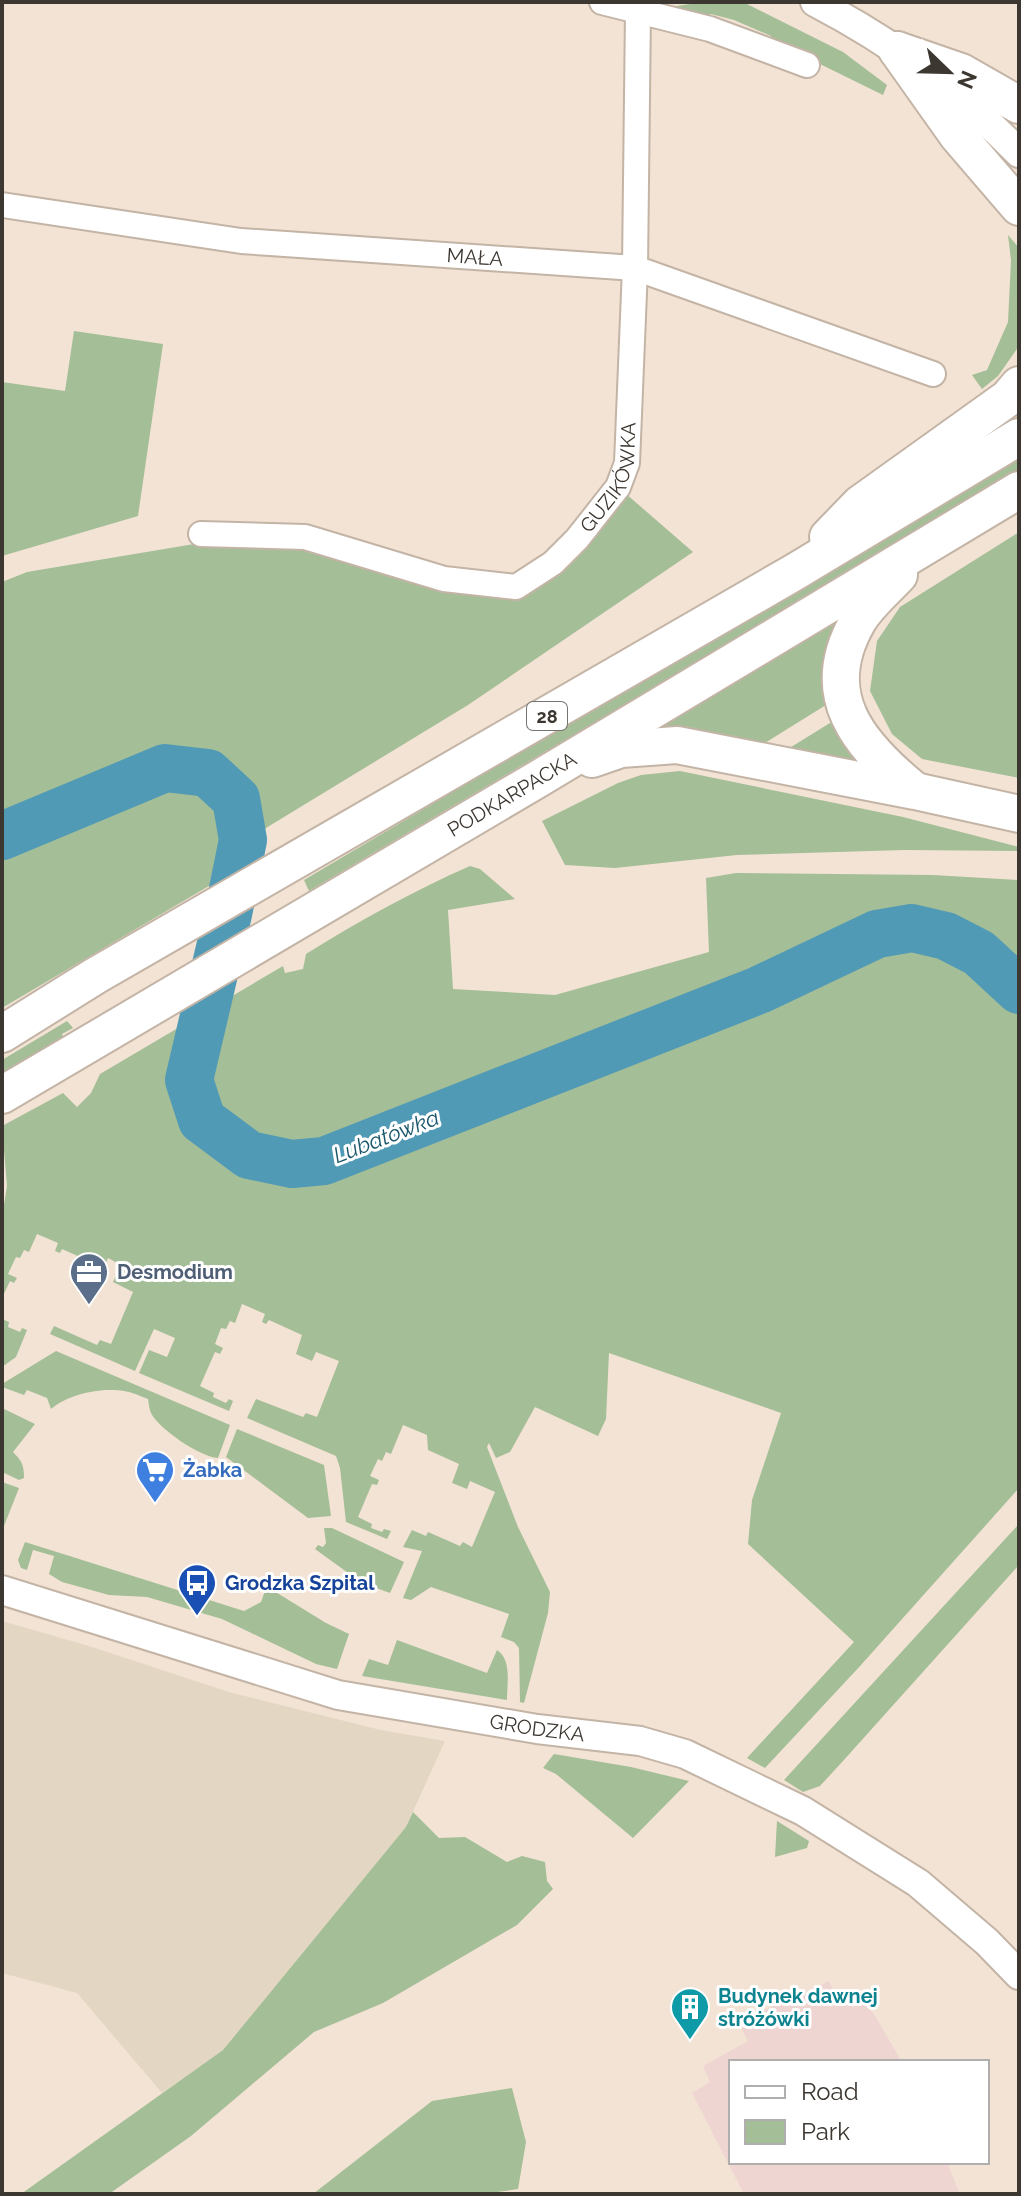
<svg xmlns="http://www.w3.org/2000/svg" width="1021" height="2196" font-family="Raleway,sans-serif">
<style>
.commercial{fill:#efd5d2}
.medical{fill:#e3d7c3}
.green{fill:#a4be97}
.lines{fill:none;stroke-linecap:round;stroke-linejoin:round}
.river{stroke:#509ab6;stroke-width:48}
.minor-casing{stroke:#c3b4a6;stroke-width:28}
.tertiary-casing{stroke:#c3b4a6;stroke-width:32}
.primary-casing{stroke:#c3b4a6;stroke-width:40}
.minor{stroke:#fff;stroke-width:24}
.tertiary{stroke:#fff;stroke-width:28}
.primary{stroke:#fff;stroke-width:36}
.labels{text-anchor:middle;dominant-baseline:central;stroke-width:6;stroke-linejoin:round;paint-order:stroke}
.shield{fill:#fff;stroke:#77736f;stroke-width:2}
.shield-label{font-size:18px;font-weight:bold;fill:#3d3731}
.street-label{font-size:20px;fill:#3d3731;stroke:#fff}
.service-label{font-size:20px;font-weight:bold;fill:#4e5e75;stroke:#fff;text-anchor:start}
.shop-label{font-size:20px;font-weight:bold;fill:#366cbe;stroke:#fff;text-anchor:start}
.transit-label{font-size:20px;font-weight:bold;fill:#164399;stroke:#fff;text-anchor:start}
.culture-label{font-size:20px;font-weight:bold;fill:#0d838f;stroke:#fff;text-anchor:start}
.water-label{font-size:22px;font-style:italic;fill:#1a576b;stroke:#fff}
</style>
<rect width="100%" height="100%" fill="#f3e3d4"/>
<path class="commercial" d="M829,1981L837,1999L853,1993L874,2014L902,2062H731V2162H947L960,2194H744L692,2093L710,2082L703,2066L748,2041L738,2022Z"/>
<path class="medical" d="M2,1621L89,1646L229,1692L381,1730L445,1741L406,1827L223,2050L162,2093L77,1993L2,1973Z"/>
<g class="green">
<path d="M703,2H743L843,52L887,85L883,95L771,40V36L734,20L711,14L705,19L664,8Z"/>
<path d="M1008,235L1019,248V346L998,376L982,389L972,375L987,370L1008,322L1011,260Z"/>
<path d="M74,331L163,344L138,516L2,556V382L65,391Z"/>
<path d="M1019,456V470L948,514L309,891L304,880Z"/>
<path d="M625,493L693,552L468,705L261,831L214,883L2,1008V582L27,572L218,540L300,544L526,595Z"/>
<path d="M1019,532V778L922,759L892,734L870,691L877,641L900,607Z"/>
<path d="M855,609L834,700L752,751L655,727Z"/>
<path d="M838,718L867,763L775,757Z"/>
<path d="M680,771L903,817L1019,847V851L904,850L737,855L615,868L565,865L542,821L618,783L641,775Z"/>
<path d="M470,866L480,869L515,899L448,910L453,989L555,995L709,952L706,878L736,873L933,875L1019,880V1488L861,1665L765,1768L747,1758L854,1642L748,1544L752,1500L781,1413L609,1353L606,1419L598,1436L535,1407L510,1452L496,1458L489,1443L487,1447L518,1527L550,1592L548,1613L524,1703L520,1702L519,1648L514,1642L501,1637L509,1614L431,1587L411,1600L403,1598L422,1551L403,1547L412,1530L426,1536L428,1532L460,1546L463,1542L472,1547L495,1492L470,1481L467,1489L452,1483L459,1464L428,1450L427,1435L403,1425L391,1454L386,1452L382,1461L378,1459L370,1476L379,1480L377,1485L372,1484L358,1517L372,1524L371,1528L382,1532L384,1529L391,1531L387,1539L346,1522L340,1468L336,1456L247,1418L256,1399L303,1417L306,1413L317,1417L339,1361L316,1352L312,1361L296,1354L302,1335L269,1320L266,1324L262,1322L265,1314L242,1304L235,1323L230,1321L226,1329L221,1328L215,1344L223,1348L220,1354L215,1352L200,1386L214,1393L213,1397L226,1403L229,1399L233,1401L229,1411L139,1373L149,1350L167,1357L175,1338L154,1329L135,1371L50,1334L54,1326L97,1345L100,1340L111,1344L133,1292L113,1282L121,1265L108,1258L99,1278L95,1275L98,1265L62,1249L60,1253L55,1251L58,1243L37,1234L29,1252L24,1250L20,1258L16,1257L8,1274L17,1278L14,1283L10,1281L2,1298V1217L7,1186L2,1126L63,1093L77,1107L91,1093L100,1074L283,966L285,973L303,969L306,954C359,921 413,891 470,866Z"/>
<path d="M67,1021L73,1028L62,1034L64,1038L2,1075V1060Z"/>
<path d="M2,1319L9,1322L8,1327L20,1332L22,1328L27,1330L16,1357L2,1367Z"/>
<path d="M56,1351L230,1425L218,1458C200,1457 159,1429 151,1413C149,1409 149,1404 148,1399C140,1396 132,1392 124,1391C102,1387 68,1394 51,1409L47,1398L27,1390L24,1395L2,1387V1384Z"/>
<path d="M2,1408L35,1424L13,1452C22,1461 24,1465 24,1478L19,1480L2,1472Z"/>
<path d="M237,1429L324,1465L331,1516L308,1518L226,1457Z"/>
<path d="M2,1482L19,1488L2,1531Z"/>
<path d="M1019,1524V1565L843,1761L820,1786L803,1792L784,1780Z"/>
<path d="M324,1528H332L404,1562L390,1593L362,1583L315,1549L318,1545L323,1547L326,1543Z"/>
<path d="M25,1542L244,1611L261,1602L265,1591L251,1577L326,1623L349,1634L337,1669L316,1664L222,1619L147,1597L109,1595L62,1582L49,1574L54,1556L33,1550L27,1570L21,1568L18,1560Z"/>
<path d="M397,1640L487,1673L497,1650C512,1660 507,1683 507,1700L362,1676L369,1659L388,1665Z"/>
<path d="M554,1754L631,1767L689,1781L633,1838L556,1774L543,1768Z"/>
<path d="M413,1812L439,1838L465,1837L507,1862L522,1856L545,1862L547,1881L553,1889L517,1925L383,2003L314,2032L191,2136L109,2194H21L223,2050L406,1827Z"/>
<path d="M777,1821L809,1841L807,1848L775,1857Z"/>
<path d="M512,2088L526,2142L518,2189L483,2194H313L432,2101Z"/>
</g>
<g class="lines">
<path class="river" d="M2,836L165,768L208,773L236,799L243,840L228,914L189,1080L202,1120L249,1155L292,1164L324,1161L759,990L877,934L912,928L946,936L979,953L1019,990"/>
<g class="minor-casing">
<g id="minor">
<path d="M602,2L710,29L807,65"/>
<path id="s1" d="M2,205L241,241L635,268L933,374"/>
<path id="s2" d="M201,534L305,537L444,579L516,587L553,563L577,539L618,487L627,463L635,268L638,11"/>
</g>
</g>
<g class="tertiary-casing">
<g id="tertiary">
<path d="M815,2C892,42 959,91 1019,153"/>
<path id="s3" d="M2,1590L338,1695L537,1729L640,1741L685,1754L803,1811L918,1883L987,1942L1019,1975"/>
</g>
</g>
<g class="primary-casing">
<g id="primary">
<path d="M897,50L958,136L1019,207"/>
<path d="M897,50L961,72L1019,105"/>
<path d="M828,537L860,504L1008,398L1019,385"/>
<path d="M899,575C886,589 867,605 858,621C815,695 859,745 914,790"/>
<path d="M592,759L621,749L677,745L915,791L1019,814"/>
<path d="M2,1034L95,976L793,573L1019,437"/>
<path id="s4" d="M2,1095L538,779L1019,490"/>
</g>
</g>
<use href="#minor" class="minor"/>
<use href="#tertiary" class="tertiary"/>
<use href="#primary" class="primary"/>
</g>
<defs>
<g id="office-pin" transform="scale(2)"><path d="M0 17L-7.5 6A9.5 9.5 0 1 1 7.5 6Z" fill="#5c6f8a" stroke="#fff"/><path d="M-6-3h4V-5.5h4V-3h4V5H-6ZM-1-4.5V-3h2v-1.5ZM-6 0V1H6V0Z" fill="#fff"/></g>
<g id="supermarket-pin" transform="scale(2)"><path d="M0 17L-7.5 6A9.5 9.5 0 1 1 7.5 6Z" fill="#3f7fe0" stroke="#fff"/><path d="M-6-5.5h2.5l.6 2H6L4.5 2H-2.5L-4.4-4H-6ZM-1.5 3.2a1.3 1.3 0 1 0 .1 0ZM3 3.2a1.3 1.3 0 1 0 .1 0Z" fill="#fff"/></g>
<g id="bus-pin" transform="scale(2)"><path d="M0 17L-7.5 6A9.5 9.5 0 1 1 7.5 6Z" fill="#1a4fb4" stroke="#fff"/><path d="M-5-6H5V4H4V6H2V4H-2V6H-4V4H-5ZM-3.5-4V0h7V-4ZM-3.5 1.2v1.5H-2V1.2ZM2 1.2v1.5H3.5V1.2Z" fill="#fff"/></g>
<g id="building-pin" transform="scale(2)"><path d="M0 17L-7.5 6A9.5 9.5 0 1 1 7.5 6Z" fill="#0f9aa8" stroke="#fff"/><path d="M-4-6H4V6H1V3H-1V6H-4ZM-2.5-4.3h1.7v1.8h-1.7ZM.8-4.3h1.7v1.8H.8ZM-2.5-1h1.7V.8h-1.7ZM.8-1h1.7V.8H.8Z" fill="#fff"/></g>
</defs>
<g fill-rule="evenodd">
<use href="#office-pin" x="89" y="1272"/>
<use href="#supermarket-pin" x="155" y="1470"/>
<use href="#bus-pin" x="197" y="1583"/>
<use href="#building-pin" x="690" y="2007"/>
</g>
<g class="labels">
<rect class="shield" x="527" y="702" width="40" height="28" rx="6"/>
<g class="shield-label">
<text x="547" y="716">28</text>
</g>
<g class="street-label">
<text stroke="none"><textPath href="#s1" startOffset="476">MAŁA</textPath></text>
<text stroke="none"><textPath href="#s2" startOffset="472">GUZIKÓWKA</textPath></text>
<text stroke="none"><textPath href="#s4" startOffset="592">PODKARPACKA</textPath></text>
<text stroke="none"><textPath href="#s3" startOffset="554">GRODZKA</textPath></text>
</g>
<g class="service-label">
<text x="117" y="1272">Desmodium</text>
</g>
<g class="shop-label">
<text x="183" y="1470">Żabka</text>
</g>
<g class="transit-label">
<text x="225" y="1583">Grodzka Szpital</text>
</g>
<g class="culture-label">
<text x="718" y="1996">Budynek dawnej<tspan x="718" dy="23">stróżówki</tspan></text>
</g>
<g class="water-label">
<text transform="translate(386 1136) rotate(-21)">Lubatówka</text>
</g>
</g>
<rect width="1021" height="2196" fill="none" stroke="#3d3731" stroke-width="8"/>
<rect x="729" y="2060" width="260" height="104" fill="#ffffff" stroke="#b1afad" stroke-width="2"/>
<rect x="745" y="2086" width="40" height="12" fill="#ffffff" stroke="#b1afad" stroke-width="2"/>
<text x="801" y="2100" font-size="24" fill="#3d3731">Road</text>
<rect x="745" y="2120" width="40" height="24" fill="#a4be97" stroke="#b1afad" stroke-width="2"/>
<text x="801" y="2140" font-size="24" fill="#3d3731">Park</text>
<g transform="translate(949 72) rotate(113)" stroke="#ffffff" stroke-width="6" paint-order="stroke">
<path d="M0-6L14 30L0 20L-14 30Z" fill="#3d3731"/>
<text y="-12" font-size="22" font-weight="bold" text-anchor="middle" fill="#3d3731">N</text>
</g>
</svg>
